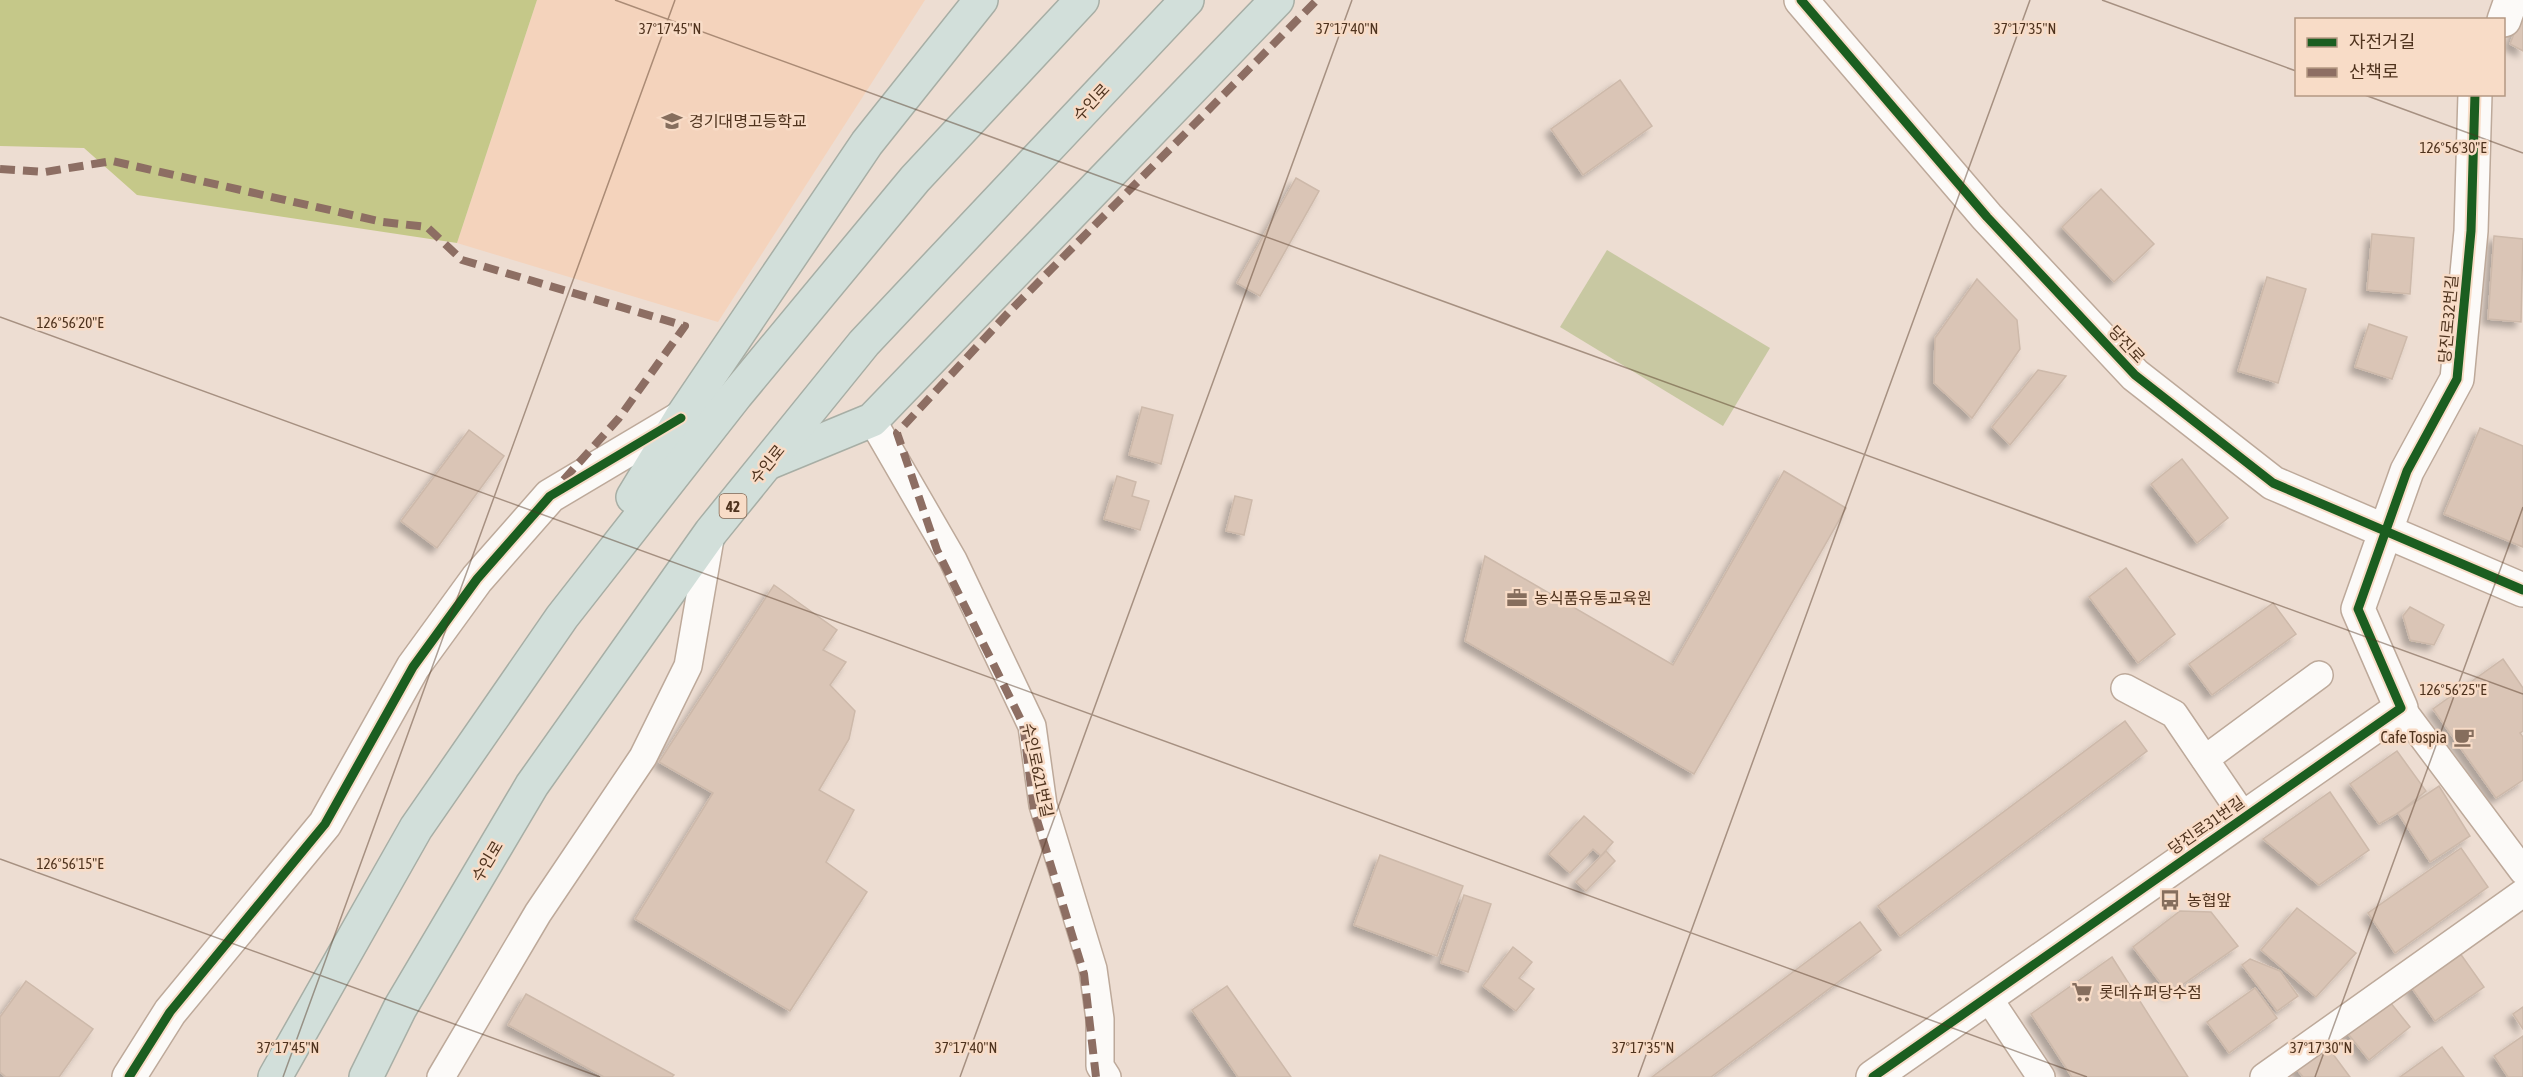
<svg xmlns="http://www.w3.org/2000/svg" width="2523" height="1077" font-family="'Asap Condensed','Noto Sans KR',sans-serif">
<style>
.built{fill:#f4d3bc}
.green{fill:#c8c8a2}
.forest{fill:#c5c889}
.building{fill:#dac5b6;stroke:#cdb9aa;stroke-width:1.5;filter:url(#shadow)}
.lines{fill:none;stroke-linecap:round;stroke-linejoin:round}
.street-casing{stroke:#bda99a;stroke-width:30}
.secondary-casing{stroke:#bda99a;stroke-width:36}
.highway-casing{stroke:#a7aea5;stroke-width:36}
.street{stroke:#fcfaf8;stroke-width:27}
.secondary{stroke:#fcfaf8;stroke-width:33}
.highway{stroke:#d2dfda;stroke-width:33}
.quiet{stroke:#8d6e63;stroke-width:8;stroke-dasharray:15 8;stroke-linecap:butt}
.cycleway-casing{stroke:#f8dcc7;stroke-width:13}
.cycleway{stroke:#1b5e20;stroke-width:9}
.ticks{fill:none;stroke:#4f331e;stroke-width:1.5;stroke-opacity:0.45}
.labels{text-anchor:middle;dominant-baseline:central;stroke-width:5;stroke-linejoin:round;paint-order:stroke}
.shield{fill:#f8dcc7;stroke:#826651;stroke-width:1.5}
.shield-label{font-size:15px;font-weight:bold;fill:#4f331e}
.street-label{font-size:16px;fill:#4f331e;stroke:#f8dcc7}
.poi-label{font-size:16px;fill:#4f331e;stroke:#f8dcc7;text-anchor:start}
.ticks-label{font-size:15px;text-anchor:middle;fill:#4f331e;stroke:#f8dcc7;stroke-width:5;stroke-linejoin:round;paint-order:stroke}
</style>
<defs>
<filter id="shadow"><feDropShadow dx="-5.5" dy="5.5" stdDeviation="3" flood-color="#0004"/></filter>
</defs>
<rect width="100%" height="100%" fill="#edddd2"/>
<path class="built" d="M537,0H925L718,322L457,243Z"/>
<path class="green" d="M1607,250L1770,348L1723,426L1560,327Z"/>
<path class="forest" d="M0,0H537L457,243L137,195L84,148L0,146Z"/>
<g class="building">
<path d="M2523,11V51L2510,44Z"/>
<path d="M1620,80L1652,126L1583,175L1551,129Z"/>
<path d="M1296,178L1319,191L1260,296L1237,283Z"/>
<path d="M2101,189L2154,244L2114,282L2062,227Z"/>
<path d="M2372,234L2414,238L2410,294L2367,290Z"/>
<path d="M2494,236L2523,239L2521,322L2488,319Z"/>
<path d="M2267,277L2306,289L2278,383L2238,371Z"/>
<path d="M1977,279L2017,320L2020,349L1972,418L1934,383L1935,338Z"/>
<path d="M2369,324L2407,337L2392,379L2355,367Z"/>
<path d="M2038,370L2066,376L2010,445L1992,427Z"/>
<path d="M1142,407L1173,415L1161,464L1129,455Z"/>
<path d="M2480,428L2523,446V547L2444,514Z"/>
<path d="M469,430L504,456L437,548L401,521Z"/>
<path d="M2182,459L2228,518L2197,543L2151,484Z"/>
<path d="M1784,471L1846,508L1694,774L1465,641L1485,556L1673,665Z"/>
<path d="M1117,476L1136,482L1132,496L1149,501L1140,530L1104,519Z"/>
<path d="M1235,496L1252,500L1244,535L1226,531Z"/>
<path d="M2126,568L2175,634L2138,663L2089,597Z"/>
<path d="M774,585L837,630L823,650L846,662L830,685L855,711L849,739L819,790L854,810L826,862L867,892L790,1011L635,919L713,793L659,762Z"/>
<path d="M2273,603L2296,634L2212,695L2189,664Z"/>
<path d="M2410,607L2444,625L2434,645L2410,640L2403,616Z"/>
<path d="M2503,659L2523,688V731L2520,733L2523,737V780L2496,798L2433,709Z"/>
<path d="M2125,721L2147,751L1900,936L1878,906Z"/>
<path d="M2397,751L2426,791L2398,813L2379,824L2350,784Z"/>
<path d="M2439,786L2470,836L2430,862L2398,813Z"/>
<path d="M2330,792L2369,850L2319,885L2263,839Z"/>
<path d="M1584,816L1613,842L1601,856L1593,849L1570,873L1549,854Z"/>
<path d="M2461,848L2488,887L2395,953L2368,913Z"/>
<path d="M1606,851L1615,861L1586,891L1576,882Z"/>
<path d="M1380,855L1463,886L1437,956L1354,925Z"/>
<path d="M1464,895L1491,904L1468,972L1441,963Z"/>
<path d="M2297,908L2356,953L2316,997L2261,950Z"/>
<path d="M2180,911L2211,912L2238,946L2169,994L2133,947Z"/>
<path d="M1860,922L1881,950L1711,1077H1652Z"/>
<path d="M1513,947L1532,962L1519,978L1534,989L1516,1011L1483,986Z"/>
<path d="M2457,949L2484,987L2435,1021L2409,984Z"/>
<path d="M2112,957L2188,1077H2072L2031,1014Z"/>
<path d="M2250,959L2280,971L2298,996L2277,1011L2242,965Z"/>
<path d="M26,981L93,1029L59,1077H6L0,1072V1017Z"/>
<path d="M1227,986L1291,1077H1238L1192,1010Z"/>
<path d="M2255,988L2277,1018L2229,1053L2207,1022Z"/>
<path d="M526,994L674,1075L672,1077H604L508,1025Z"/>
<path d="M2386,997L2410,1027L2369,1060L2345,1030Z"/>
<path d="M2523,1007V1029L2513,1014Z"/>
<path d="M2523,1036V1077H2508L2494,1056Z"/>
<path d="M2321,1038L2350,1077H2303L2290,1061Z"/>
<path d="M2442,1047L2464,1077H2400Z"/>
</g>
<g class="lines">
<g class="street-casing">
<g id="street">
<path d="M872,420L953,560L1032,726L1043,805L1093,969L1100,1019V1066L1107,1077"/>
<path d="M2125,688L2174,714L2244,817"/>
<path d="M2401,708L2523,871"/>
<path d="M2205,759L2319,675"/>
<path d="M1987,996L2041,1077"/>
<path d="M441,1077L538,913L643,757L688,666L711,533"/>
<path d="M2264,1077L2523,893"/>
</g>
</g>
<g class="secondary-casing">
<g id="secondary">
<path d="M1801,0L1987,217L2135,375L2273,483L2523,590"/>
<path d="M2504,20L2511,0"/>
<path d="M129,1077L170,1012L325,824L413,667L477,579L550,496L681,418"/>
<path d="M1873,1077L2401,708L2358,609L2407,471L2457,379L2471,231L2475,94"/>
</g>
</g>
<g class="highway-casing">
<g id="highway">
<path d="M770,462L872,420L1277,0"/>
<path d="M633,497L681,418L867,143L981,0"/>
<path d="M275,1077L416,828L562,617L736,395L915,179L1082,0"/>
<path d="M366,1077L400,1008L532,785L711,532L864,343L1187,0"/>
</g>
</g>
<use href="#street" class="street"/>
<use href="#secondary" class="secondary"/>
<use href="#highway" class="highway"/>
<g class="quiet">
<path d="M0,169L45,172L112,161L383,222L427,227L462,260L685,326L619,418L559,485"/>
<path d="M1096,1077L1084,974L1034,810L1023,724L937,550L897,433L1009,312L1317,0"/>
</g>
<g class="cycleway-casing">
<g id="cycleway">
<path d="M1801,0L1987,217L2135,375L2273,483L2523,590"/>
<path d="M129,1077L170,1012L325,824L413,667L477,579L550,496L681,418"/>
<path d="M1873,1077L2401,708L2358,609L2407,471L2457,379L2471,231L2475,94"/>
</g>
</g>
<use href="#cycleway" class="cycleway"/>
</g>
<path class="ticks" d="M615,0L2523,694M2102,0L2296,71M2362,94L2523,153M0,317L2087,1077M0,859L600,1077M283,1077L675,0M960,1077L1352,0M1638,1077L2030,0M2315,1077L2523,507"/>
<defs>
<g id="school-bare" transform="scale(1.62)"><path d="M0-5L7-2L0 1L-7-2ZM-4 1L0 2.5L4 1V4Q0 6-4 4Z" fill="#866e5d" stroke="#f8dcc7" stroke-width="2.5" paint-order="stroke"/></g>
<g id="office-bare" transform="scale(1.62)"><path d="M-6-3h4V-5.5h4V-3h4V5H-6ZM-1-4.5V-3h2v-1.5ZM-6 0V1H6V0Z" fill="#866e5d" stroke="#f8dcc7" stroke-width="2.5" paint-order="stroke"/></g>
<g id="cafe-bare" transform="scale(1.62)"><path d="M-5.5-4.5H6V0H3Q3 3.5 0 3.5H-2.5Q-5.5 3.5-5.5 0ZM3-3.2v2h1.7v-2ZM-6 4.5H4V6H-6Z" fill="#866e5d" stroke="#f8dcc7" stroke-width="2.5" paint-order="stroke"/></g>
<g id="bus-bare" transform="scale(1.62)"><path d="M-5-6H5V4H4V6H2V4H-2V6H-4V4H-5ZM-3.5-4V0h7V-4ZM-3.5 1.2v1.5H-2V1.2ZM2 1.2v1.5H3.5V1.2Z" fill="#866e5d" stroke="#f8dcc7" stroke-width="2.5" paint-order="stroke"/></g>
<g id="supermarket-bare" transform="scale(1.62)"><path d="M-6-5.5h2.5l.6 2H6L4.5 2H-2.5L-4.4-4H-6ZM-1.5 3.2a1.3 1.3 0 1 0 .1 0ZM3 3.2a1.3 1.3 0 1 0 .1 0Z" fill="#866e5d" stroke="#f8dcc7" stroke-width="2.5" paint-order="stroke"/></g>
</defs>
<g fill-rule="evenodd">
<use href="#school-bare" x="672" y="121"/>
<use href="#office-bare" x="1517" y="598"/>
<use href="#cafe-bare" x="2464" y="737"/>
<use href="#bus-bare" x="2170" y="900"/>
<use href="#supermarket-bare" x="2082" y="992"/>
</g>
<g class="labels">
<rect class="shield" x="719.5" y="494" width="27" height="24" rx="4.5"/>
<g class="shield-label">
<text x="733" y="506">42</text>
</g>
<g class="street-label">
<text transform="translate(1091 102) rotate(-47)">수인로</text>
<text transform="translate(2448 319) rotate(-85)">당진로32번길</text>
<text transform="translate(2127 344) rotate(47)">당진로</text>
<text transform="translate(767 464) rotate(-51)">수인로</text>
<text transform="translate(1038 770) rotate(78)">수인로621번길</text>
<text transform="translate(2206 825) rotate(-35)">당진로31번길</text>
<text transform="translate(487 861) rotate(-59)">수인로</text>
</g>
<g class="poi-label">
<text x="689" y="121">경기대명고등학교</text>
<text x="1534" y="598">농식품유통교육원</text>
<text x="2447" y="737" text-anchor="end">Cafe Tospia</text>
<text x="2187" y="900">농협앞</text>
<text x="2099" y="992">롯데슈퍼당수점</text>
</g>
</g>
<g class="ticks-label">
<text x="670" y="34">37°17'45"N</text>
<text x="1347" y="34">37°17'40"N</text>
<text x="2025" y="34">37°17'35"N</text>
<text x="2453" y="153">126°56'30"E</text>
<text x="70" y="328">126°56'20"E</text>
<text x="2453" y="695">126°56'25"E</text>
<text x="70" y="869">126°56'15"E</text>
<text x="288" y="1053">37°17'45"N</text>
<text x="966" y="1053">37°17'40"N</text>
<text x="1643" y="1053">37°17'35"N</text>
<text x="2321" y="1053">37°17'30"N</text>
</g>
<rect x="2295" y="18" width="210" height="78" fill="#f8dcc7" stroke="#b49883" stroke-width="1.5"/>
<rect x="2307" y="38" width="30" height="9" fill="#1b5e20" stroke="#b49883" stroke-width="1.5"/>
<text x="2349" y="48" font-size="18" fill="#4f331e">자전거길</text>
<rect x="2307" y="68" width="30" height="9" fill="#8d6e63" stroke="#b49883" stroke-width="1.5"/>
<text x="2349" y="78" font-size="18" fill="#4f331e">산책로</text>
</svg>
